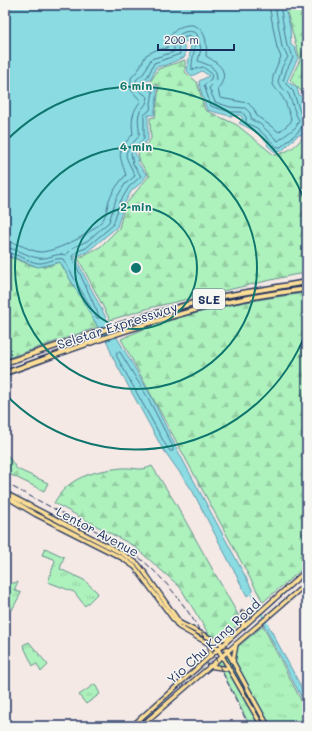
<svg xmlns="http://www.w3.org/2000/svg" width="312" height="731" font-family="Mali,sans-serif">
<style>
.grass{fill:url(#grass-tufts);stroke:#64908d}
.forest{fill:url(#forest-firs);stroke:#64908d}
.water{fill:#8adce2;stroke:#5e97ad}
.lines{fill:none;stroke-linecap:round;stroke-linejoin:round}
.shore{stroke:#477493;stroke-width:1}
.canal{stroke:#8adce2;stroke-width:2.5}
.primary-casing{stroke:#1b2f5e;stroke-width:6}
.highway-casing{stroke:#1b2f5e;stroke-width:7}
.primary{stroke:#fdde96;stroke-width:3.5}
.highway{stroke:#fdde96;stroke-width:4}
.rail{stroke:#1b2f5e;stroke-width:1;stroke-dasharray:6 3;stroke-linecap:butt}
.ring{fill:none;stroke:#0f766e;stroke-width:2}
.labels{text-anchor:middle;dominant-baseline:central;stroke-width:3;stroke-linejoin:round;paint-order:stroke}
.shield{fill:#f6f6f2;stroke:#5d6b8a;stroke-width:1}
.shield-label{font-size:12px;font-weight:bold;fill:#1b2f5e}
.street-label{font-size:13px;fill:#1b2f5e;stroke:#f6f6f2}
.centre{fill:#0f766e;stroke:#f6f6f2;stroke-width:2}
.ring-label{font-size:12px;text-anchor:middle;font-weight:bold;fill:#0f766e;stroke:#f6f6f2;stroke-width:3;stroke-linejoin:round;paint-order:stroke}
</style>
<defs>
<pattern id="grass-tufts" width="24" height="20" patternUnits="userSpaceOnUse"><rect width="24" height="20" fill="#adf1bc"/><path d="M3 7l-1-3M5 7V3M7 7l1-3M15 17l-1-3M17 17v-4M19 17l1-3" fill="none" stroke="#94cfa4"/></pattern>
<pattern id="forest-firs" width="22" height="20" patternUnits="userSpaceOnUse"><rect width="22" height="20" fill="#adf1bc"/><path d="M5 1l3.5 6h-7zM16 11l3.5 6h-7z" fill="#94cfa4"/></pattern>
</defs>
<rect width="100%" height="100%" fill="#f5e9e5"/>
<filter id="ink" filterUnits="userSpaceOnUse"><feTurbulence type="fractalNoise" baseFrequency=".025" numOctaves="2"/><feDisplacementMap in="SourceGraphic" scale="8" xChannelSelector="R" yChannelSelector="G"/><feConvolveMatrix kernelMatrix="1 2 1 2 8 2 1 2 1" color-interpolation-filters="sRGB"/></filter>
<g filter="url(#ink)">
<g class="grass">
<path d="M45,548L64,557L60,569L84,580L98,593L85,606L74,592L48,582L55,561L54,559L42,555Z"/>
<path d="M18,582L14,590L21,593L12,610L5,593V585Z"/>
<path d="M263,626L307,712V726H250L218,663Z"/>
<path d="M29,642L48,665L41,672L37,664L33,666L23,645Z"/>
<path d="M95,684L100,694L86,704L79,695Z"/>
</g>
<g class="forest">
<path d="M285,5H307V109L304,101L305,95L290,80L300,60Z"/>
<path d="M185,60V72L197,82L205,110L237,125L274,155C289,153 301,143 307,130V273L293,275L153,307L110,320L78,258L100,247L119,228L125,205L149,176L140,162L138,153L151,139L150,118L155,117L159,87L156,84H149L158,69Z"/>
<path d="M5,257C16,257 24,264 35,266C44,268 52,264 60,262L98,327L5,359Z"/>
<path d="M307,293V565L263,602L121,339C175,313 247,300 307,293Z"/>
<path d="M5,452L17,469L48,483L44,491L5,472Z"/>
<path d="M152,466L176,504L242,622L214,643L180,587L134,546L54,503C68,477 93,471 122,468C135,467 140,472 152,466Z"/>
</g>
<g class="water">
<path d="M5,5H284L290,27L291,45L295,48L298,58L287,81L297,88L299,95L303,97L301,101L307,124L302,135H298L282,151L275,152L267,145L268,143L255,131L239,123L243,119L240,115L230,116L207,110C204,100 200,91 199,81L209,76L202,71L192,76L187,71C188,60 192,51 190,40L184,42L182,45L185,48V57L166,65L156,67L151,79L143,83L149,87H157V97L154,115H148V140L135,153L138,158L137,162L147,175L141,183L132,190L124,204L117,227L87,252L75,257L108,322L151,396L179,453L244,574L253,591L247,596L192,490L161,446L113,358L108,344L60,262L38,267L13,257H5Z"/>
<path d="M267,623L307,698V708L264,625Z"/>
</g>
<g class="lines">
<g class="shore">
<path d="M280,5L287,46L291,51L293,58L287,69L283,81L293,91L301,115L307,118"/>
<path d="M5,242C19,242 29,251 40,252C56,252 96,232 104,218C107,213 107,206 109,200C113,191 119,182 126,175C118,152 117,152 133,134C131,121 132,111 141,101L131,90V78L139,69L146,55L156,50L167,48C168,35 177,24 193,25C207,30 207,44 206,56C221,65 230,72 218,89L220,98L248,103L254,109L257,116L279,132L291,122C291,118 290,114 288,110C280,81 262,95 281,57L277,48L269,5"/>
<path d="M5,248C18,248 26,256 38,258C48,260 56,252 66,255L74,247L87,241L109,222L116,199L125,184L135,176C124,151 121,157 139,136C140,128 137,122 139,114C141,107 146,108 148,97L137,89L136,80L144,73L151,59L174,52V41C179,33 188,28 197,34L201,49L198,61L211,66L216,72L217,80L209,88L215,102L230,107L245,108L250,113L252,120L260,124L278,141L296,127L299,120C294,113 293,103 289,95C287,90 280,88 278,82L282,67L288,57L282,47L275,5"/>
<path d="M5,253C18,253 26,261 38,263C46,264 55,257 63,259L97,318H100L72,256L78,251L86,248L113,225L120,202L129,187L141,176L133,164L131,153L144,138V115L150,110L153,91L142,88L141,82L148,76L154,63L180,54L178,44L182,38L190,36L194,40C196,51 191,59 192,70L203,67L212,74L211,79L204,85L211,106L230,112H242L246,117V123L257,128L277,147H281L299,131L303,125L307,123"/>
<path d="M117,352H120L148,398L173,447V451H170L165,444L117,357Z"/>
</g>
<path class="canal" d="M251,593L268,626"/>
<g class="primary-casing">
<g id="primary">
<path d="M5,493L123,554L138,564L145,573L180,623L224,645"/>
<path d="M5,496L35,514L122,558L135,567L179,627L218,649L262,726"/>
<path d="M243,627V613"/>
<path d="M215,640L231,637"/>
<path d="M226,649L268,726"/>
<path d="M209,656L211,650L209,643"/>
<path d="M233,661L236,644"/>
<path d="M209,666L229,669"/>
<path d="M132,726L307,570"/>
<path d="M141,726L307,583"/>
</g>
</g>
<g class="highway-casing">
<g id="highway">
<path d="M5,363L146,316L212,298L307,282"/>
<path d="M5,373C73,349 141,323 211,306C242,298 275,293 307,289"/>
</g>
</g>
<use href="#primary" class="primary"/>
<use href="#highway" class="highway"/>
<path class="rail" d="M5,483L121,544C189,590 213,655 249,726"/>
</g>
</g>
<g class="ring">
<circle cx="136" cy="268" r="61"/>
<circle cx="136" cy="268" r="121"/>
<path d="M306 332A182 182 0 0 1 5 394M5 142A182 182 0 0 1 306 204"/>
</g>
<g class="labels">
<rect class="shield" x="193" y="289" width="32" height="20" rx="3"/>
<g class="shield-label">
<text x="209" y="299">SLE</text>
</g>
<g class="street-label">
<text transform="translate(117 325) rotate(-18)">Seletar Expressway</text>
<text transform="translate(98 531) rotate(28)">Lentor Avenue</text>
<text transform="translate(213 641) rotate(-42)">Yio Chu Kang Road</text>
</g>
</g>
<circle cx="136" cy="268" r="6" class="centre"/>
<g class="ring-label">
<text x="136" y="90">6 min</text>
<text x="136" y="151">4 min</text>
<text x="136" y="211">2 min</text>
</g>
<rect width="312" height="731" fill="none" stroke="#f6f6f2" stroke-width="20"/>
<rect x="10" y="10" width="292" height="711" fill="none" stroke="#1b2f5e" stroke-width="1.5" filter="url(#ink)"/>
<path d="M158 44v6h76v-6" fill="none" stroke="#1b2f5e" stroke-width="2"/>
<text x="164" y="44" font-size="12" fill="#1b2f5e" stroke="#f6f6f2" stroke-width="3" paint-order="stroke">200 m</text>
</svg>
